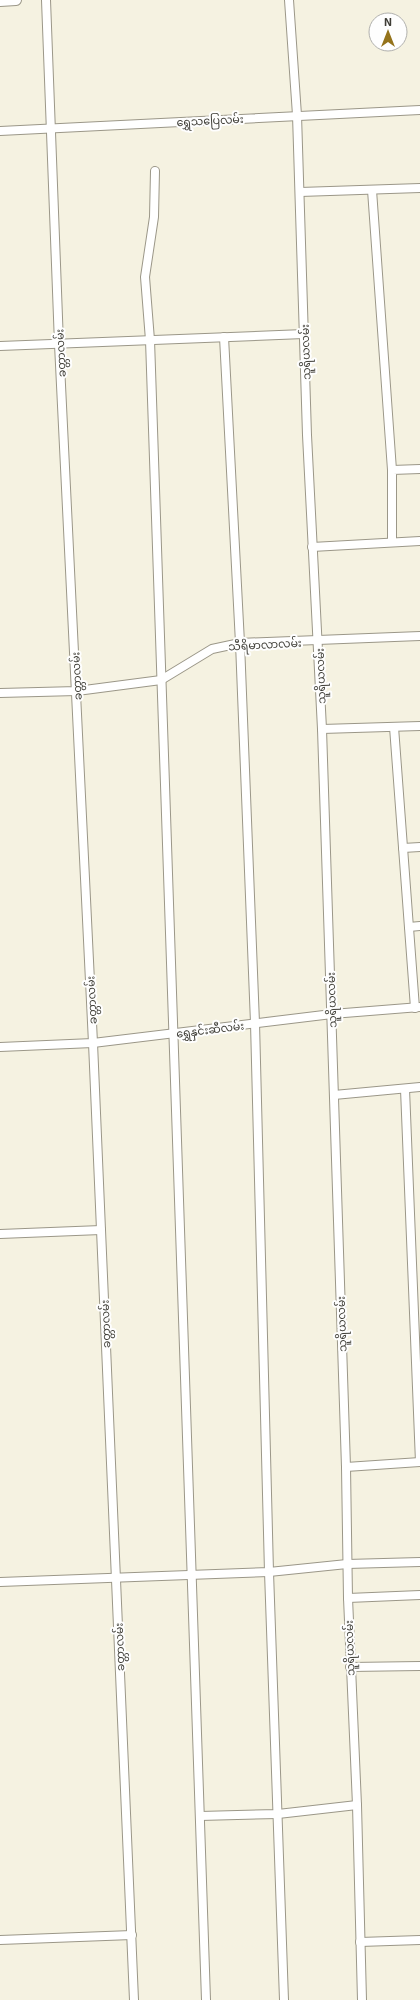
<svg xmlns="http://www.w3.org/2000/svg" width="420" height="2000" font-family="'Exo 2','Noto Sans Myanmar',sans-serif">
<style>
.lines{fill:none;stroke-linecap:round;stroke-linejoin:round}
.minor-casing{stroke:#9b9788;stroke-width:10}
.major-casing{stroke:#9b9788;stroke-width:12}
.minor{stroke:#fff;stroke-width:8}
.major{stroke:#fff;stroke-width:10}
.labels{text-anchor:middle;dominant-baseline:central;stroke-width:4;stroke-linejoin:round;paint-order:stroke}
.street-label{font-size:11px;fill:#3e3d36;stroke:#fefefe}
</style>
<rect width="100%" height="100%" fill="#f5f2e1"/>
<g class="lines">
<g class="minor-casing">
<g id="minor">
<path d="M46,0L59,344L93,1043L134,2000"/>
<path d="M289,0L297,115L307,435L322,729L346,1467L348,1598L357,1805L362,2000"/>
<path d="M0,131L420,110"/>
<path d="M155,171L154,217L145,277L150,340L206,2000"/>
<path d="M372,190L392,470"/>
<path d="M300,192L420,188"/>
<path d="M224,337L240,643L255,1023L269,1572L284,2000"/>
<path d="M0,346L304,334"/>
<path d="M392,541V470L420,469"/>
<path d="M312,547L420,541"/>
<path d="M0,693L77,691L161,680L212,649L240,643L420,636"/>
<path d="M394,727L415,1008"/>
<path d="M322,729L420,726"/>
<path d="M403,848L420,847"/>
<path d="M409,927L420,926"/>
<path d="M0,1047L93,1043L332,1014L420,1007"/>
<path d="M405,1089L420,1462"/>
<path d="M334,1095L420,1087"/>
<path d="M0,1234L101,1230"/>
<path d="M346,1467L420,1462"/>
<path d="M0,1582L269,1572L347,1564L420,1562"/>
<path d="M348,1598L420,1595"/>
<path d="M350,1667L420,1666"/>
<path d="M200,1816L278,1814L357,1805"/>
<path d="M0,1940L132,1935"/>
<path d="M360,1942L420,1940"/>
</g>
</g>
<g class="major-casing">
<path id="major" d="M0,1L16,0"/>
</g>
<use href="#minor" class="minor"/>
<use href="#major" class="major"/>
</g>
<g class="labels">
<g class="street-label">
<text transform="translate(210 120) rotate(-3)">ရွှေသပြေလမ်း</text>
<text transform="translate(305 352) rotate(-92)">သူရိယလမ်း</text>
<text transform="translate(60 353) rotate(-93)">ခတ္တာလမ်း</text>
<text transform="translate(265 644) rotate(-3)">သီရိမာလာလမ်း</text>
<text transform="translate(76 676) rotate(-93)">ခတ္တာလမ်း</text>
<text transform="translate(320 676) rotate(-92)">သူရိယလမ်း</text>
<text transform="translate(91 1000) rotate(-93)">ခတ္တာလမ်း</text>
<text transform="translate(331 1000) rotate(-92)">သူရိယလမ်း</text>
<text transform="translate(210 1029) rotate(-7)">ရွှေနှင်းဆီလမ်း</text>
<text transform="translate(105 1324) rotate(-92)">ခတ္တာလမ်း</text>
<text transform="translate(341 1324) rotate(-92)">သူရိယလမ်း</text>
<text transform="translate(119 1647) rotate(-92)">ခတ္တာလမ်း</text>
<text transform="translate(349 1648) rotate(-92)">သူရိယလမ်း</text>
</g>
</g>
<g transform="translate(388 32)"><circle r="19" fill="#fefefe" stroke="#b1b1ae"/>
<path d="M0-3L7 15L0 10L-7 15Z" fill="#94731b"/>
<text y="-6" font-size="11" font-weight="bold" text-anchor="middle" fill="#3e3d36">N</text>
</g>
</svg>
